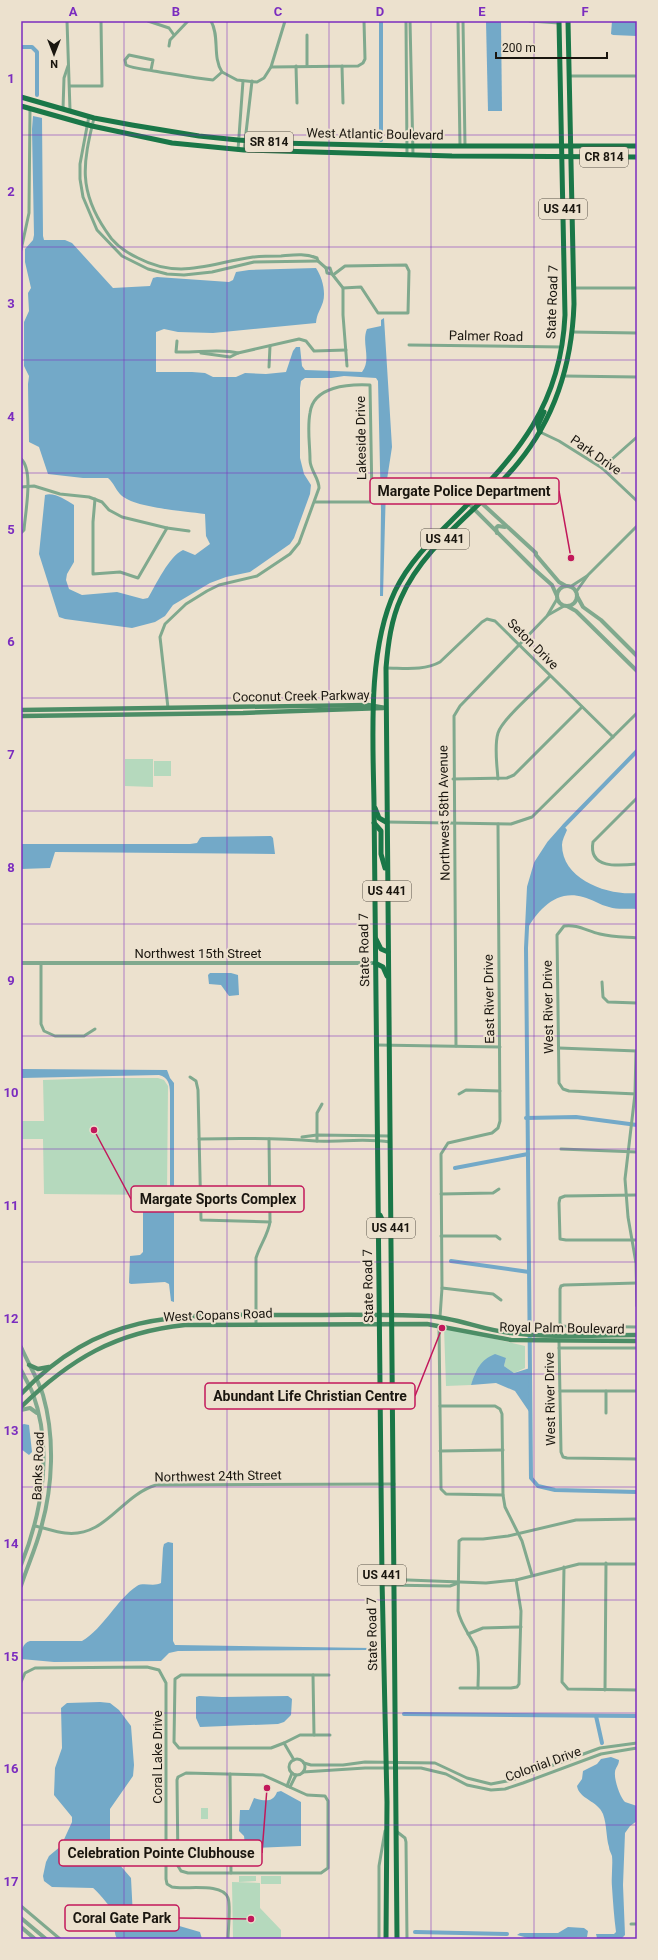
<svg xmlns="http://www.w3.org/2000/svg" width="658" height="1960" font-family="Roboto,sans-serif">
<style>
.green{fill:#b5d9bd}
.water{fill:#73a9c8}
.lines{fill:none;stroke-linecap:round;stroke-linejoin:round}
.canal{stroke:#73a9c8;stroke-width:4}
.minor{stroke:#80a98e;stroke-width:3}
.tertiary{stroke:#80a98e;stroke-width:4}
.secondary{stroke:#4c8d66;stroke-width:4.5}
.primary{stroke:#1a7748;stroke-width:5}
.grid{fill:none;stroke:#7b2cbf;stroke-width:1;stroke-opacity:0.55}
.labels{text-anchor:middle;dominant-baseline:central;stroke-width:4;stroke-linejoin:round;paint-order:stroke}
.shield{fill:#ece1ce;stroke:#595348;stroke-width:1}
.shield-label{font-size:12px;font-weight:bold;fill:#1a160f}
.street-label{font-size:13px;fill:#1a160f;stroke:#ece1ce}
.leader{fill:none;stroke:#c2185b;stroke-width:1.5}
.callout-dot{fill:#c2185b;stroke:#ece1ce;stroke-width:1.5}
.callout{fill:#ece1ce;stroke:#c2185b;stroke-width:1.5}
.callout-label{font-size:14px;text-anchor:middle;font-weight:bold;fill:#1a160f}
.neatline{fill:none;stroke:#7b2cbf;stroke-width:1.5}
.grid-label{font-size:13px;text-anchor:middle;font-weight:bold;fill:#7b2cbf}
</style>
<rect width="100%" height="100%" fill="#ece1ce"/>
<g class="green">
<path d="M125,759H153V787L125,786Z"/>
<rect x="154" y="761" width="17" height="15"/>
<path d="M101,1078H158L164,1080L168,1086L167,1195L44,1194L43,1139H21V1121H44L43,1080Z"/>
<path d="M444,1327L525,1346V1368L514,1373L504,1366L506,1358L476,1371L471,1385L446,1386Z"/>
<rect x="201" y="1808" width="7" height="11"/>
<path d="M239,1876H256V1881L239,1882Z"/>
<rect x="261" y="1876" width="20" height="8"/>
<path d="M232,1882L260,1883V1908L281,1930V1939H233Z"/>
</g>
<g class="water">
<path d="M486,21H501L502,111H488Z"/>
<path d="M612,21L637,22V36L613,35L611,34Z"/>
<path d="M33,116L42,118L43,236L44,240H65L72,243L113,288L150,286L153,278L157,277L229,282L233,280L236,272L249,270L316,268C322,277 326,291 323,302C320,311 317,313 316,323L213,333L178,332L164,329L156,332V372H192L205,373L213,377H236L245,373L266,374L286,372L293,351L296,347H300L302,366L305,370L362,372C372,359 361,343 367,329L381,326V320L384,318L392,447L386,486L383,596H380L381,511L378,381L376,378L344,376L331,378H305L301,381L300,388V458L304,474L311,485L310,494L294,538L290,544L250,572L226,577L210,583L173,605L165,616L155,622L132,628L65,619L59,617L39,554L45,495C54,492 66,500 74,505V562L67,574L66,580L69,589L82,595L117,592L143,599L148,598C156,585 169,556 183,550L195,555L210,544L206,536L205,514C184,511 137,508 122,496C116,491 114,483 108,478H83L48,474L39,447L29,442L28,384L29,376L24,366V322L29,311L28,293L31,288L25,262V249L33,240L34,235L32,129Z"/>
<path d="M564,826L567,830C565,835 562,840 562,845C562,880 609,896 637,893V909C628,908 618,910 609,907C600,905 592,899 583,897C556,889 538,910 526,931C528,883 531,862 564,826Z"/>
<path d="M271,836L273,838L275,854L55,852L50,868L21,869V844H190L197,843L200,838L202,837Z"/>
<path d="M210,973H231L238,975L239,995L229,996L221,985L209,984L208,975Z"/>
<path d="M21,1069L167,1070L170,1078L174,1083V1302L171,1301L169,1284L165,1282L131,1284L129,1283L130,1256L140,1255L143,1252V1201L148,1198L167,1197L170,1195V1093C170,1084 168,1077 159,1075L21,1078Z"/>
<path d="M495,1354L506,1358L504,1366L514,1373L530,1368V1413L515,1391L496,1383L471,1385C476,1370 480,1360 495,1354Z"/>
<path d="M24,1424L29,1425L32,1452L29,1455L21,1449V1425Z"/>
<path d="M168,1542L173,1543V1641L175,1645L371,1648V1650L178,1651L169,1653L161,1661L54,1662L21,1659C21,1652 22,1643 30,1641H82C104,1628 116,1600 137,1586C143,1582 154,1587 161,1583L163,1548L164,1544Z"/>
<path d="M199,1696L222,1697L288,1696L292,1699L291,1715L284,1722L278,1724L200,1727L196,1718V1697Z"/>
<path d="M100,1702L110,1703L119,1710L131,1726L134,1765L133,1776L110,1809V1849L113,1857L131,1878L133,1917L140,1923H169L200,1932L202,1939H117C113,1931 115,1922 114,1914C114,1910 96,1890 93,1888L52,1887L44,1881L43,1876L46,1862L49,1856L61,1846L72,1822V1817L54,1795L55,1768L62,1748L61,1708L67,1703Z"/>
<path d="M611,1757L619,1760C619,1765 615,1768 615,1772C614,1780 620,1797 625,1802L637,1806V1821L630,1826L625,1833L623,1885L625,1935L622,1938H597L596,1934H614L616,1932C614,1917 613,1902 612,1887C611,1877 613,1866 612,1856C611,1853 609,1850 609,1847C606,1837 607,1825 603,1814C598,1801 579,1799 577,1786L582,1779L583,1771L597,1764L601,1759Z"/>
<path d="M281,1791L301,1802V1846L254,1848L245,1845L244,1836L239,1831L240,1810H249L254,1798C264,1801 273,1803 277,1792Z"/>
<path d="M568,1927L584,1928L588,1931L587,1937L528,1938L517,1935L520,1933H558Z"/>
</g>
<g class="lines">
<g class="canal">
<path d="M381,21V140"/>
<path d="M21,47H32L37,52V95"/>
<path d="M637,751L564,826L549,843L536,863L529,887L526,948L531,1478L538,1486L555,1490L637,1492"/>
<path d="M526,1118L576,1117L637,1125"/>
<path d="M455,1168L528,1154"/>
<path d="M451,1261L529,1272"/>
<path d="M404,1714L637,1716"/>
<path d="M596,1716L602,1743"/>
<path d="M415,1932L507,1934"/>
</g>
<g class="minor">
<path d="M67,21L70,110"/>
<path d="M148,21L169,28L174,35"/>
<path d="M211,21C220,37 212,56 222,72L237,80L257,82L264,78L271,67L285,21"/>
<path d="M406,21L407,155"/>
<path d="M410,21L413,155"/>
<path d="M458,21L460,146"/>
<path d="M463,21L465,146"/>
<path d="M530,21L559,23"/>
<path d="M307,35V66"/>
<path d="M169,46L170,40L188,21"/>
<path d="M296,66L297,103"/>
<path d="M342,66L343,103"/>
<path d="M271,67L358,66L363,63L365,59L364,21"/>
<path d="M151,70L153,60L129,55L125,60L126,65C134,69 145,69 154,71C173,74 193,78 213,80L222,72"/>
<path d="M569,76H637"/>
<path d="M70,86H102L101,21"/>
<path d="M63,109L64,78L68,66"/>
<path d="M89,116L80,164V179L83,197L97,230L122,256L148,269L167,274L184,275L212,272L254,262L318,261"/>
<path d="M94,118C83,163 78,190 106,231C113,243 125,252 138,258C180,280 210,263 253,257C262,256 272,256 281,256C293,255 305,253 317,258L318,261L326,268"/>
<path d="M238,150L243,81"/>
<path d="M244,150L252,81"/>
<path d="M21,250L29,213L30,108"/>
<path d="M332,274L327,273L326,268H330L332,274L343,288V315L347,366"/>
<path d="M333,275L345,266L406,265L409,271L408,313H378L361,287L343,288"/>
<path d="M574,288H637"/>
<path d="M572,332L637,333"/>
<path d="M177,341L176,352C195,353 222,348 238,353"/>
<path d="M409,345L562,347"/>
<path d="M201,353L230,357L238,353L299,339L306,341L314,351L346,350"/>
<path d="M269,367L270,346"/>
<path d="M564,376L637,377"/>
<path d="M540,432L559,441L602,468L637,501"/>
<path d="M21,459C34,470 25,514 24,530L21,533"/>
<path d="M602,468L637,437"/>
<path d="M21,487L34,486L60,494L89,497L102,502L109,510L122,517L167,528"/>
<path d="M95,499L93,522V574L120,572L138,578L167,528L189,531"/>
<path d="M570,587L587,576"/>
<path d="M576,592L588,575L637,526"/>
<path d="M548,615L564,606"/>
<path d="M386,668C404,668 424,671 440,662L482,622L487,619L495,621L613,737"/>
<path d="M168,708L160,637L165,624L186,604L207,591L219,585L257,576L290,554L299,543L319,488C319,478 310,470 310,460C310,445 307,428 310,413C313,386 349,384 370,385L372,500L370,502H314"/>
<path d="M453,779L507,778L514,775L582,707"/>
<path d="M498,779C497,765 494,746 498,733C503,718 538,689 550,676"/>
<path d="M637,798L593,842C588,869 618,866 637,864"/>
<path d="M386,822L511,824L532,817L637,713"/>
<path d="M637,938C625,937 612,937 600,934C587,931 577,924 564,926L557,935L559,1083L563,1089L569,1091L637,1094"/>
<path d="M41,964V1024L44,1031L55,1036H84L95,1029"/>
<path d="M602,982L603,997L608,1002L637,1003"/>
<path d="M377,1045L500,1047"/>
<path d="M456,1046L454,716L460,706L547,616L557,599"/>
<path d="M559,1048L637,1051"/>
<path d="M636,1051L635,1094L625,1179L628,1217L636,1263L637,1306"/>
<path d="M190,1077L196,1081L198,1090L201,1220L270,1222"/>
<path d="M459,1094L466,1090L500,1091"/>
<path d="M302,1137L317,1135L390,1136"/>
<path d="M199,1139C238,1138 277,1138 316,1141C341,1142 366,1138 390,1142"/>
<path d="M317,1141V1113L322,1104"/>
<path d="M561,1149L637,1152"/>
<path d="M441,1194L493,1193L499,1189"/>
<path d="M637,1195L565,1196L560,1198L559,1203L560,1239L566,1240H637"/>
<path d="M441,1236H496L500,1239"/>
<path d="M637,1283L564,1285L561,1286L560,1289V1323L562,1326L637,1327"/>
<path d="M442,1288L493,1294L501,1300"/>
<path d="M440,1317L442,1288L441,1154L448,1143L492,1133L498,1128L500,1121L498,824"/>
<path d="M256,1324V1258C260,1245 268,1235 270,1222L269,1139"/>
<path d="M439,1326L441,1489L446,1494L503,1495"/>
<path d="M559,1341L561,1452L563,1457L567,1458L637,1459"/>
<path d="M559,1348H637"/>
<path d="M560,1391H637"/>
<path d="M606,1391V1413"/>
<path d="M440,1406H495L500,1409L502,1414L503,1495L505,1507L522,1541L532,1575"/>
<path d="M440,1451L503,1450"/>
<path d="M35,1526C45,1528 55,1532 65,1533C106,1538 120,1496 156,1485L394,1484"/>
<path d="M564,1567L562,1682L568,1689L637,1690"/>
<path d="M382,1579L486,1583L516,1580L579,1564H637"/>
<path d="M382,1585L450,1586L458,1583"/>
<path d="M468,1634L483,1628L521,1627"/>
<path d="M313,1675L314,1735"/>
<path d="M21,1682L25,1673L35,1668L147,1667L159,1670L166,1683V1879L167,1884L172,1887C185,1890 222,1882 228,1898C231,1907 228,1929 228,1939"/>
<path d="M460,1688H511L517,1687L519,1684L521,1611L516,1580"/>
<path d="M478,1688C478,1676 480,1659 476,1648C470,1635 461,1625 458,1611L459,1541L462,1539H483L508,1536L576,1520L637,1519"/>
<path d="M605,1690L606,1563"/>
<path d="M284,1743L300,1735H330"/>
<circle cx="297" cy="1767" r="8"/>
<path d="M294,1760L284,1743L271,1748H179L174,1742L175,1679L181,1675H329"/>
<path d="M304,1763L311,1765H343L365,1762L435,1763L467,1778L491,1784L512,1780L600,1748L637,1743"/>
<path d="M303,1772L365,1768H421L446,1774L467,1785L491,1790L505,1789L523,1783L601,1754L637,1748"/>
<path d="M186,1773L263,1775L307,1795L325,1796L328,1801V1868L321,1873H188L181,1871L178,1866L177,1780L178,1777Z"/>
<path d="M230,1774L231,1873"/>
<path d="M287,1786L292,1773"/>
<path d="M290,1787L296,1775"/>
<path d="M396,1831L405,1838L406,1842L407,1939"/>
<path d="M21,1906L60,1939"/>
<path d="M631,1924H637"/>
<path d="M379,1939V1866L385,1831"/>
</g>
<g class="tertiary">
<path d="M475,497L536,553V555L559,582L566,586"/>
<path d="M468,503L534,569L552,585L557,596"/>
<path d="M497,533L496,528L498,526L505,527"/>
<circle cx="567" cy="596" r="10"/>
<path d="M577,596L583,607L601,620L637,656"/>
<path d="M567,606L576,611L637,671"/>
<path d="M21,963H375"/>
<path d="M21,1347C28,1363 38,1379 43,1395C55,1437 53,1486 41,1528C36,1548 27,1567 21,1586"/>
<path d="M21,1370C25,1378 30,1386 33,1394C53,1449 42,1513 21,1565"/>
<path d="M21,1410L30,1408L37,1413"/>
<path d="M21,1918L46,1939"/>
<path d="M21,1927L35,1939"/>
</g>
<g class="secondary">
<path d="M21,710L368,705L385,708"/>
<path d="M21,716L243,713L383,708"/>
<path d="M29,1365L38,1369L49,1367"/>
<path d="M21,1394C101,1310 180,1314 287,1315C333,1315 380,1314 427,1316C455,1317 482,1330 511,1333C552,1338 595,1335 637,1335"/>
<path d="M21,1407C70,1359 116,1332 185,1325L427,1324L511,1340L637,1341"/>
</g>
<g class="primary">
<path d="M21,97L94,118L132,125L199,136L238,140L278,143L407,146H637"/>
<path d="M21,106L92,126L172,143L244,150L452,156L637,157"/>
<path d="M540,432L538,425L544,412"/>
<path d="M375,808L379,818L386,822"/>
<path d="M374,823L381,831V854L385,868"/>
<path d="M376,939L381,949L388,952"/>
<path d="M375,963L383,967L387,976"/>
<path d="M380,1215L387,1230L391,1232"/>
<path d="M386,1939L387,1802L382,1579L374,803C373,739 367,650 395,591C410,560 434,538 458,514C518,454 561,405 565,315L559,21"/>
<path d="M397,1939L386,668C388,644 391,620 401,598C425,543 481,509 518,463C555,418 572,362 574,304L568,21"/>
</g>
</g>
<path class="grid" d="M124,21V1939M227,21V1939M329,21V1939M431,21V1939M534,21V1939M21,135H637M21,247H637M21,360H637M21,473H637M21,586H637M21,698H637M21,811H637M21,924H637M21,1036H637M21,1149H637M21,1262H637M21,1374H637M21,1487H637M21,1600H637M21,1713H637M21,1825H637"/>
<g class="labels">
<g class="shield">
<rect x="245" y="132" width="48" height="20" rx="3"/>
<rect x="580" y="147" width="48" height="20" rx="3"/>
<rect x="539" y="199" width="48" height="20" rx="3"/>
<rect x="421" y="529" width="48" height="20" rx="3"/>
<rect x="363" y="881" width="48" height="20" rx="3"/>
<rect x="367" y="1218" width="48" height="20" rx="3"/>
<rect x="358" y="1565" width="48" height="20" rx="3"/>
</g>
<g class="shield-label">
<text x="269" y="142">SR 814</text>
<text x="604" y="157">CR 814</text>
<text x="563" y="209">US 441</text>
<text x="445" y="539">US 441</text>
<text x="387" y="891">US 441</text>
<text x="391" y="1228">US 441</text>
<text x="382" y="1575">US 441</text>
</g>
<g class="street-label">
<text transform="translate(375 134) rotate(1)">West Atlantic Boulevard</text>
<text transform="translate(552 302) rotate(-88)">State Road 7</text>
<text transform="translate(486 336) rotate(1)">Palmer Road</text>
<text transform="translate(361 438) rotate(-91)">Lakeside Drive</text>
<text transform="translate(596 455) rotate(35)">Park Drive</text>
<text transform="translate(533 644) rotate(45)">Seton Drive</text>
<text transform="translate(301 696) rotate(-1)">Coconut Creek Parkway</text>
<text transform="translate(444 813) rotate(-91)">Northwest 58th Avenue</text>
<text transform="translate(364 950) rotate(-91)">State Road 7</text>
<text x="198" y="953">Northwest 15th Street</text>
<text transform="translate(489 999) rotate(-91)">East River Drive</text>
<text transform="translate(548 1007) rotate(-91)">West River Drive</text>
<text transform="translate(368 1286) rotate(-91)">State Road 7</text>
<text transform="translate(218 1315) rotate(-2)">West Copans Road</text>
<text transform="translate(562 1328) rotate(1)">Royal Palm Boulevard</text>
<text transform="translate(550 1399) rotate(-91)">West River Drive</text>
<text transform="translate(38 1466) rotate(-88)">Banks Road</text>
<text transform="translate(218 1476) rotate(-1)">Northwest 24th Street</text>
<text transform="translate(372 1634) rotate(-91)">State Road 7</text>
<text transform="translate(157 1757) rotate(-90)">Coral Lake Drive</text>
<text transform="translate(543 1764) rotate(-20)">Colonial Drive</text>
</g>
</g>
<path class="leader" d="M571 558L559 491M94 1130L131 1199M442 1328L415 1396M267 1788L262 1853M251 1919L179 1918"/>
<g class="callout-dot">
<circle cx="571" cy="558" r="4"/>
<circle cx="94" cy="1130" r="4"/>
<circle cx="442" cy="1328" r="4"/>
<circle cx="267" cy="1788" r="4"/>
<circle cx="251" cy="1919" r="4"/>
</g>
<g class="callout">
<rect x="370" y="478" width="189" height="26" rx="4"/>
<rect x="131" y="1186" width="173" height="26" rx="4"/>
<rect x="205" y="1383" width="210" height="26" rx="4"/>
<rect x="59" y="1840" width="203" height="26" rx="4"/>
<rect x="65" y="1905" width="114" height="26" rx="4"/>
</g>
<g class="callout-label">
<text x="464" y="496">Margate Police Department</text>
<text x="218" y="1204">Margate Sports Complex</text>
<text x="310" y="1401">Abundant Life Christian Centre</text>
<text x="161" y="1858">Celebration Pointe Clubhouse</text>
<text x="122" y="1923">Coral Gate Park</text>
</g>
<rect width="658" height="1960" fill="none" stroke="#ece1ce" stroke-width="44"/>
<g transform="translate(54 54) rotate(180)" stroke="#ece1ce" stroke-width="3" paint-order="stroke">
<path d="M0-3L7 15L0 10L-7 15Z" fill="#1a160f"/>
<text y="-6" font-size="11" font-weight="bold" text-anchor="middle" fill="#1a160f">N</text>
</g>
<path d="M496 52v6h111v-6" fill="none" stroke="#1a160f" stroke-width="2"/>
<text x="502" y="52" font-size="12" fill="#1a160f" stroke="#ece1ce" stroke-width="3" paint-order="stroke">200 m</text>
<rect x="22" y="22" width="614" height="1916" class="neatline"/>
<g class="grid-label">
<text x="73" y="16">A</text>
<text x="176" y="16">B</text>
<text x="278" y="16">C</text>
<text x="380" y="16">D</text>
<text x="482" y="16">E</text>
<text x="585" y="16">F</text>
<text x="11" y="83">1</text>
<text x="11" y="196">2</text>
<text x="11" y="308">3</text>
<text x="11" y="421">4</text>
<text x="11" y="534">5</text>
<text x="11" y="646">6</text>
<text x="11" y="759">7</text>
<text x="11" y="872">8</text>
<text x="11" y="985">9</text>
<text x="11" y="1097">10</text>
<text x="11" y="1210">11</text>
<text x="11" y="1323">12</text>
<text x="11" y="1435">13</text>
<text x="11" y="1548">14</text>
<text x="11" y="1661">15</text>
<text x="11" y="1773">16</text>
<text x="11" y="1886">17</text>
</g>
</svg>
